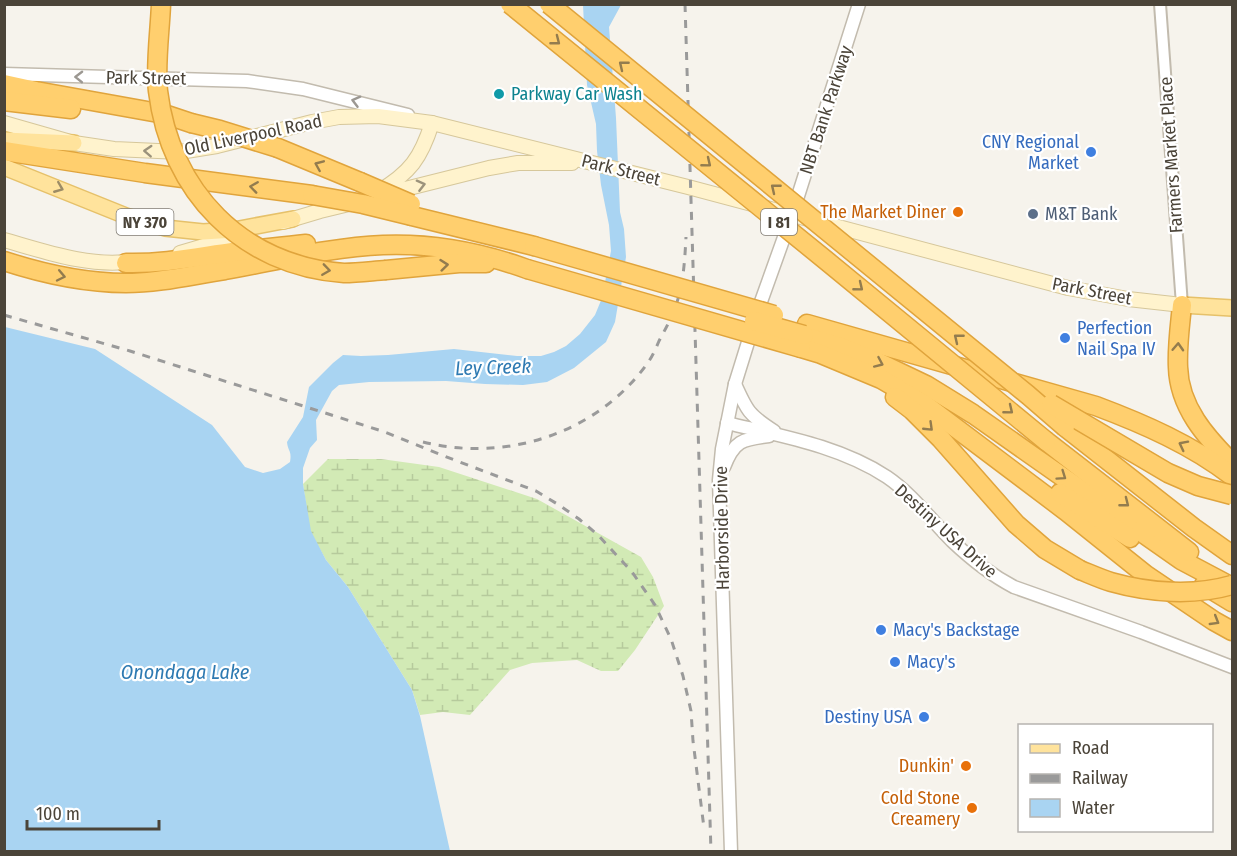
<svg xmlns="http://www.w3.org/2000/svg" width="1237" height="856" font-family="'Fira Sans Condensed',sans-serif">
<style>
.wetland{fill:url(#wetland-marsh)}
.water{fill:#a9d4f2}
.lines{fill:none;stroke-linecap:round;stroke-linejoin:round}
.minor-casing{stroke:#c2bbae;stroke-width:14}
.tertiary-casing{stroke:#c2bbae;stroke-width:15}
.secondary-casing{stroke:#d6c79b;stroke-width:16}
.primary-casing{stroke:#e6c16a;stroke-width:18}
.motorway-casing{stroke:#e0a43c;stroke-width:21}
.minor{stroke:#fff;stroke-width:10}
.tertiary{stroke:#fff;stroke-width:12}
.secondary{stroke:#fff3cd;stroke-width:14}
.primary{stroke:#ffe39c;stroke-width:15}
.motorway{stroke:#ffcf6e;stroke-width:18}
.rail{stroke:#9a9a9a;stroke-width:3;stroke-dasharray:8 8;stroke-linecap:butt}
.motorway-bridge-casing{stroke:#e0a43c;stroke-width:21;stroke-linecap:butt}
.motorway-bridge{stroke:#ffcf6e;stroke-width:18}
.oneway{stroke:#937c4e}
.oneway2{stroke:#9c9892}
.oneway3{stroke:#9c937c}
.oneway4{stroke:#9c8c66}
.culture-dot{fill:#0f9aa8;stroke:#fff;stroke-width:2}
.shop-dot{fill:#3f7fe0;stroke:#fff;stroke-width:2}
.food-dot{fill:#e8710a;stroke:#fff;stroke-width:2}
.service-dot{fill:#5c6f8a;stroke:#fff;stroke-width:2}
.labels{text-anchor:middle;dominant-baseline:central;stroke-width:4.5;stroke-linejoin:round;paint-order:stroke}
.shield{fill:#fff;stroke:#817c74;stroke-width:1.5}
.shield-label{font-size:16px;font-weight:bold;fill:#4b4439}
.street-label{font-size:18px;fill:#4b4439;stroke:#fff}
.culture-label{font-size:18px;fill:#0d838f;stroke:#fff;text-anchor:start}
.shop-label{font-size:18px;fill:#366cbe;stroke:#fff;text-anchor:start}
.food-label{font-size:18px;fill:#c56008;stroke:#fff;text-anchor:end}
.service-label{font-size:18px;fill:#4e5e75;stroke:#fff;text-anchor:start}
.water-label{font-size:20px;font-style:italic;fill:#2e7ab2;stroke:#fff}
</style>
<defs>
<pattern id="wetland-marsh" width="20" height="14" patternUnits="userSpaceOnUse" patternTransform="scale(1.5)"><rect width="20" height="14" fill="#d2eab5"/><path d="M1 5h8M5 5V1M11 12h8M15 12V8" fill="none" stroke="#b6ca9c"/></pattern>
</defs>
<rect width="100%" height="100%" fill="#f6f3ec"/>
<path class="wetland" d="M328,459H381L439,467L537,499L641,557L653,577L664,606L635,650L618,671H601L577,660L532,663L510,670L470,715L443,712L420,715L412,690L348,587L326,560L310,531L303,484Z"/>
<path class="water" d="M583,5H621L609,27L616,118L620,212L624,229L626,257L615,322L606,342L574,368L547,382L523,385L485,384L446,381L369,382L339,385L332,391L316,420L317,440L310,448L303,468V484L311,531L326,560L348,587L412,690L420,716L450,851L5,852V327L95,349L212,425L245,467L263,473L280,469L290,462C292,450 288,452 287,442L303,417L309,387L333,363L343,355L361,356L388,355L454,349L517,356H541L554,352L566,346L580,334L595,315L602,298L611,251L609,225L601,185L597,151L596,124L587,85Z"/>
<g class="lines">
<g class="minor-casing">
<path id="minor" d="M1160,4L1182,305"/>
</g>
<g class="tertiary-casing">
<g id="tertiary">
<path d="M4,74L247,81L303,89L408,115"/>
<path d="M735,384C747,411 749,415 774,431"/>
<path d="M727,423C781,436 840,446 887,477C912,494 931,520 952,541C971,559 991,575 1014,587L1141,632L1232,667"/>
<path d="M724,467C734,441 742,439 769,436"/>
<path d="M731,852L719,480L722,449L735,384L758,310L792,215L859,4"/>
</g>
</g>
<g class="secondary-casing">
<g id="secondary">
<path d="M4,123L74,143L114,149L180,152L217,146L312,122L339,117L378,116L432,123L688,187L1068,288L1128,299L1182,305"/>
<path d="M378,192C410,173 421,158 432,123"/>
<path d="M385,194L489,168L518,163H572"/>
<path d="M283,222L320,211L349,204"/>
<path d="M4,240C46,252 91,268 134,261"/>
<path d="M180,253L245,234"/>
</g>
</g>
<g class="primary-casing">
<g id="primary">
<path d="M4,140L74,143"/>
<path d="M4,167L126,216L165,228L203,232L234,230L293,219"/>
<path d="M1182,305L1232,308"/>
</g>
</g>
<g class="motorway-casing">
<g id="motorway">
<path d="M4,84L36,91L164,114L191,123"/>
<path d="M4,101L71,109"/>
<path d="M278,148L360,182"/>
<path d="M4,151L145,173L312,195"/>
<path d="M412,216L534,246"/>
<path d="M4,261C44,274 84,283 126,283C159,283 192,275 225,270C276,261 332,247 383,245C433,243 480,252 527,269"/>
<path d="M126,263C162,264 196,257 232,252C257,249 281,247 306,244"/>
<path d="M386,270L459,263H486"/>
<path d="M1182,305C1180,326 1177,346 1178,367C1179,407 1206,437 1232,463"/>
<path d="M807,324L1096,406C1144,424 1192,445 1232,476"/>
<path d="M811,338L844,348L880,363L926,385L973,414L1181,560L1232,587"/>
<path d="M801,348L821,354L881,379L924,404L1066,511L1146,575L1214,621L1232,631"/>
<path d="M895,397L912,410L941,439L1016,524L1045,549L1080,570"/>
<path d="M1065,427L1194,528L1232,555"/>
<path d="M1046,441L1189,552"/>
<path d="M1060,493L1130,538"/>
<path d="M1204,585L1232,602"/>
</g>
</g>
<use href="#minor" class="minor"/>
<use href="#tertiary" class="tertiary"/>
<use href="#secondary" class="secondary"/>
<use href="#primary" class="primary"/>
<use href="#motorway" class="motorway"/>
<g class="rail">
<path d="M685,4L711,852"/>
<path d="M4,315L130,351L385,432L444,456L536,491L559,505L579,519L598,535L632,572L655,605L671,639L683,676L691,711L693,741L704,828"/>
<path d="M423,442C507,463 599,433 649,361C653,355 656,348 659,341C667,326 675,312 679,295C684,276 685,256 686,237"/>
</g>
<g class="motorway-bridge-casing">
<g id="motorway-bridge">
<path d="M161,4C160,31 155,65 158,91C170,191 242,266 344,273C358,273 372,271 386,270"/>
<path d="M510,4L828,262L1046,441"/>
<path d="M549,4L1028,395L1065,427"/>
<path d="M191,123L220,130L278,148"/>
<path d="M360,182L411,204"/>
<path d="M312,195L363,204L412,216"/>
<path d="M534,246L774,315"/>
<path d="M527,269L801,348"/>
<path d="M754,321L804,335"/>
<path d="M1051,404L1168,473L1198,486L1232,495"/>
<path d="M1080,570C1090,574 1101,579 1111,582C1150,593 1194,596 1232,585"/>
</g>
</g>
<use href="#motorway-bridge" class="motorway-bridge"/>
</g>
<defs><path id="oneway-chevron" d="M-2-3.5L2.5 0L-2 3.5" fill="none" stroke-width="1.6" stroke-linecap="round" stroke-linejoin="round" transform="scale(1.5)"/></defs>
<g class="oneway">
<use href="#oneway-chevron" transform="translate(556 41) rotate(38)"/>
<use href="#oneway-chevron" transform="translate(623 65) rotate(-141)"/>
<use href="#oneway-chevron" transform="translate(707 163) rotate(39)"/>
<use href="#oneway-chevron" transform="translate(319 165) rotate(-157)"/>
<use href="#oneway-chevron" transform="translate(254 187) rotate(-172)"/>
<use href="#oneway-chevron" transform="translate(775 188) rotate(-141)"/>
<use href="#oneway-chevron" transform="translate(444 265) rotate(-6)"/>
<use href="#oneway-chevron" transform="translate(326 270) rotate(8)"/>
<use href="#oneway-chevron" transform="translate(61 276) rotate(12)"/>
<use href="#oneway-chevron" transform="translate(859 287) rotate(39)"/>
<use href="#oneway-chevron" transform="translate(958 338) rotate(-141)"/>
<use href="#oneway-chevron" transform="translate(1178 347) rotate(-87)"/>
<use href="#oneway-chevron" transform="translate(879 363) rotate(24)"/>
<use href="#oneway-chevron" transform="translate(1009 410) rotate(39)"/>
<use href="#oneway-chevron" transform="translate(929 427) rotate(44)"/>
<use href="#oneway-chevron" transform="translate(1183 445) rotate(-153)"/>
<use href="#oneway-chevron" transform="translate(1062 476) rotate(35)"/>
<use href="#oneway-chevron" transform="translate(1125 503) rotate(38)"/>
<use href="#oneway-chevron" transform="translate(1215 621) rotate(31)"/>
</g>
<g class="oneway2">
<use href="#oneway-chevron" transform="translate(79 77) rotate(-179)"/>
<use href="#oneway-chevron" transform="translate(356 101) rotate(-165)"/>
</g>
<g class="oneway3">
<use href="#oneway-chevron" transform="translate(148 151) rotate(-177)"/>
<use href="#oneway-chevron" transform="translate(421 185) rotate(-14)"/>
</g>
<use class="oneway4" href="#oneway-chevron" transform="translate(59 188) rotate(22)"/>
<circle class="culture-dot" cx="499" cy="94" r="6"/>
<g class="shop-dot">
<circle cx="1091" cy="152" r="6"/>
<circle cx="1065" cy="338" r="6"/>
<circle cx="881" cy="630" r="6"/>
<circle cx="895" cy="662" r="6"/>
<circle cx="924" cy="717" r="6"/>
</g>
<g class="food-dot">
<circle cx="958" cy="212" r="6"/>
<circle cx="966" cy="766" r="6"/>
<circle cx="972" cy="808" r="6"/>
</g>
<circle class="service-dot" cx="1033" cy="214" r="6"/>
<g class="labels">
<g class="shield">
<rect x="116.5" y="209" width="57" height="26" rx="4.5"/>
<rect x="761" y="209" width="36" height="26" rx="4.5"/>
</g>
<g class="shield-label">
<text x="145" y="222">NY 370</text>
<text x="779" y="222">I 81</text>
</g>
<g class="street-label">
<text transform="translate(146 78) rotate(1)">Park Street</text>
<text transform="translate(826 110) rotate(-72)">NBT Bank Parkway</text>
<text transform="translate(253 135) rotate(-12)">Old Liverpool Road</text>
<text transform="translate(1171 155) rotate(-94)">Farmers Market Place</text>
<text transform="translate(621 170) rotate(14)">Park Street</text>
<text transform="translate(1092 291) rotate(11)">Park Street</text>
<text transform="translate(722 528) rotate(-91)">Harborside Drive</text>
<text transform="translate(946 531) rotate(42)">Destiny USA Drive</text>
</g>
<g class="culture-label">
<text x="511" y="94">Parkway Car Wash</text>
</g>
<g class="shop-label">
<text x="1079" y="142" text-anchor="end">CNY Regional<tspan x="1079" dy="21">Market</tspan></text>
<text x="1077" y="328">Perfection<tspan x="1077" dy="21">Nail Spa IV</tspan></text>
<text x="893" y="630">Macy's Backstage</text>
<text x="907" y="662">Macy's</text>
<text x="912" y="717" text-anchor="end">Destiny USA</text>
</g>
<g class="food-label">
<text x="946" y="212">The Market Diner</text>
<text x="954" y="766">Dunkin'</text>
<text x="960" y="798">Cold Stone<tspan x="960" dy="21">Creamery</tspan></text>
</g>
<g class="service-label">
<text x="1045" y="214">M&amp;T Bank</text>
</g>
<g class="water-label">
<text transform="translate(493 367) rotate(-2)">Ley Creek</text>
<text x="185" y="672">Onondaga Lake</text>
</g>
</g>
<rect width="1237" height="856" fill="none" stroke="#4b4439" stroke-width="12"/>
<rect x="1018" y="724" width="195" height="108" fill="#ffffff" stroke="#b7b4b0" stroke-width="1.5"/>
<rect x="1030" y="744" width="30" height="9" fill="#ffe39c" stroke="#b7b4b0" stroke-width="1.5"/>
<text x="1072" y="754" font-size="18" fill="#4b4439">Road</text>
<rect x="1030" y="774" width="30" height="9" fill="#9a9a9a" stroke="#b7b4b0" stroke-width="1.5"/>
<text x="1072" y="784" font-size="18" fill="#4b4439">Railway</text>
<rect x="1030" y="799" width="30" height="18" fill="#a9d4f2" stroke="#b7b4b0" stroke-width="1.5"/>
<text x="1072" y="814" font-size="18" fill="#4b4439">Water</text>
<path d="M27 820v9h132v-9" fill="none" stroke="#4b4439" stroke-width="3"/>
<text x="36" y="820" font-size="18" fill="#4b4439" stroke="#ffffff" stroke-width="4.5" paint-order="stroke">100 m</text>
</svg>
